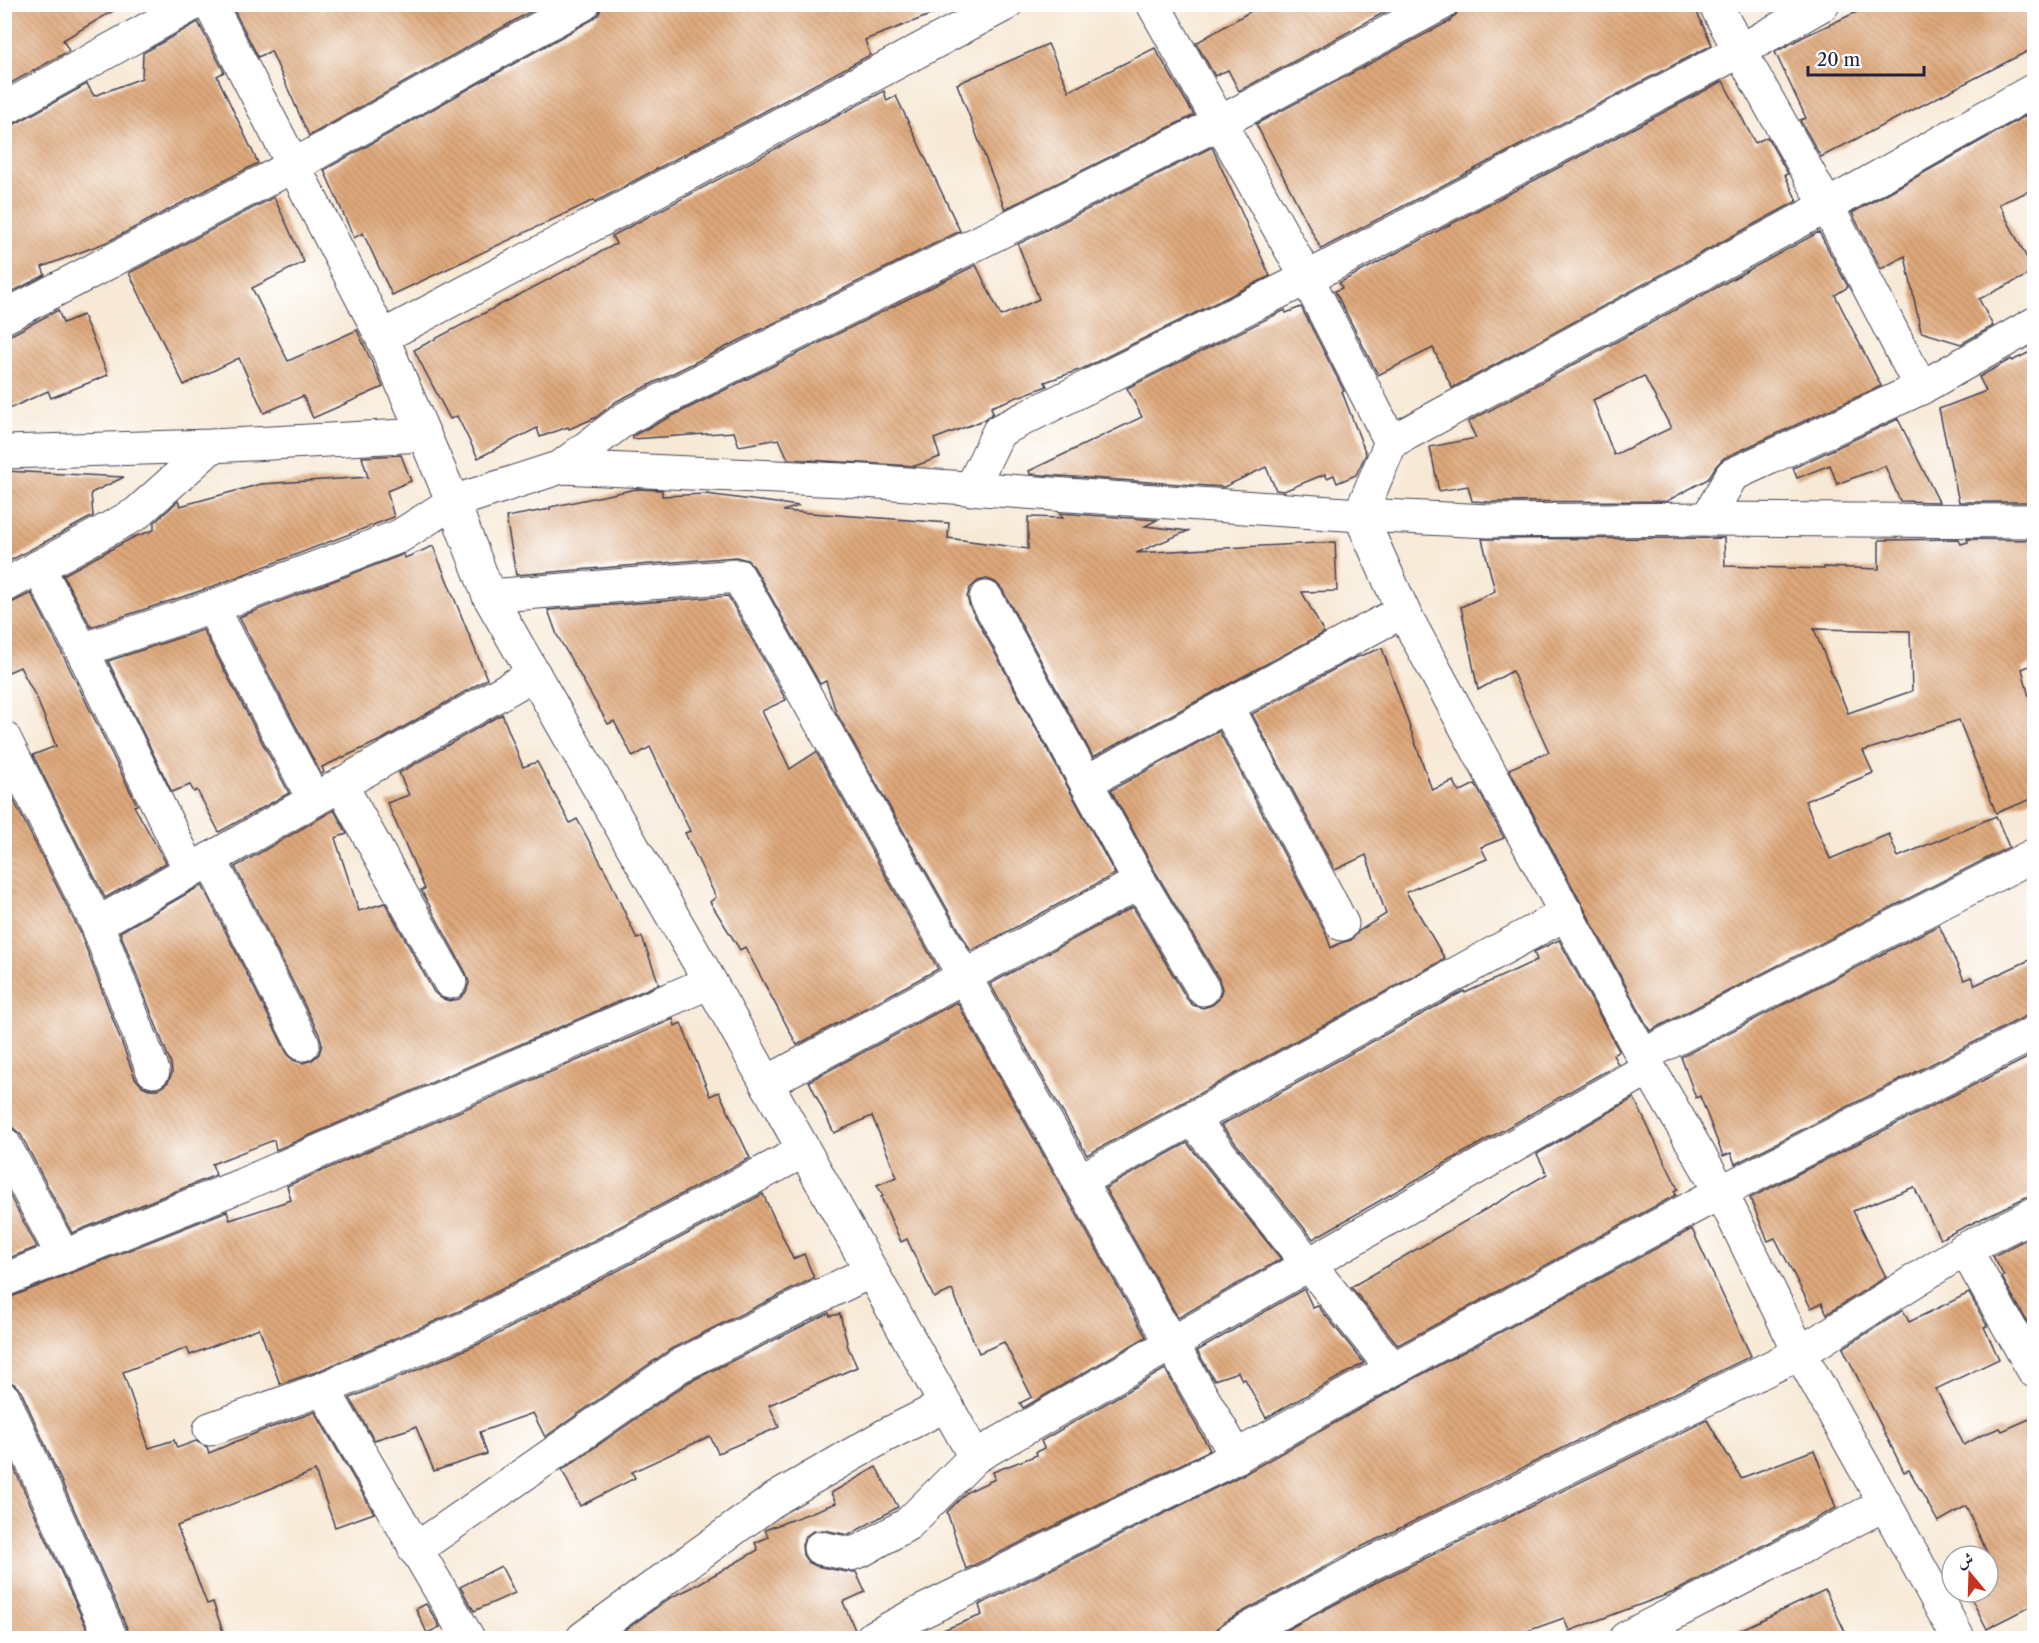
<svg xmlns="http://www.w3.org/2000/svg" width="2039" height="1643" font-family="'Libre Caslon Text',Amiri,serif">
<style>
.building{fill:url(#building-back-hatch);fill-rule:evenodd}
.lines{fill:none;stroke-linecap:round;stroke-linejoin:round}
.street-casing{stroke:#424052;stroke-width:35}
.street{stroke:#fff;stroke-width:33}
</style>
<defs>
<pattern id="building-back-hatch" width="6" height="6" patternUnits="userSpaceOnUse" patternTransform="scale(1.5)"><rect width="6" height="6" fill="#dda779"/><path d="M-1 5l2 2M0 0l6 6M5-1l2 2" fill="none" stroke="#bd8f6a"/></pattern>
</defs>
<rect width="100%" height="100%" fill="#fff"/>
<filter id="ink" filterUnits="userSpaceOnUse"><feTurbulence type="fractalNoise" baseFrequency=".0167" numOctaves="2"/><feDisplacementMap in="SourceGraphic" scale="12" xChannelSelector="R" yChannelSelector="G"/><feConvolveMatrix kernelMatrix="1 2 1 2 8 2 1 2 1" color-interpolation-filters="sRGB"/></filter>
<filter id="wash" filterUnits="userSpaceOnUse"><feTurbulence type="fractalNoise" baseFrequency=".008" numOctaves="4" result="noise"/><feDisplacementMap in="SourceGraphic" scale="24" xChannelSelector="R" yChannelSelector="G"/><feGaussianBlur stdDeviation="1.35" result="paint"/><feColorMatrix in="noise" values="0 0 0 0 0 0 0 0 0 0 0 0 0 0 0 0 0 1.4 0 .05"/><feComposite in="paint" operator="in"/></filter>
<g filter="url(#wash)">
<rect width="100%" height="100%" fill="#f7e9d6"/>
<g id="blocks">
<g class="building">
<path d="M16,4H125L63,40L69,51L4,87V11Z"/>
<path d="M231,4H544L309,136L271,51L258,57Z"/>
<path d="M602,4H950L951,7L865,40L870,55L595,202L594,200L392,295L363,233L354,238L324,170L592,20L599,14Z"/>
<path d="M1263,4H1400L1239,91L1228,70L1215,76L1196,43Z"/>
<path d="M1460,4H1693L1712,45L1321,249L1256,124L1450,21L1457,13Z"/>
<path d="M1874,4H2034V48L1821,157L1800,120L1806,118L1775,52L1805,36Z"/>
<path d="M198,22L224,72L217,76L258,163L107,242L42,267L45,275L4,296V128L13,125L87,84L94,96L142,78L143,53Z"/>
<path d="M1048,44L1069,91L1155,48L1194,115L1005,209L957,84Z"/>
<path d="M1723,81L1755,143L1767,137L1788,174L1785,175L1797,201L1452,388L1433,348L1378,375L1335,291L1342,288L1339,283Z"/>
<path d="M884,91L887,101L896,96L960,231L617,401L595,418L569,429L568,427L540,437L537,428L478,458L457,416L450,419L414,350L616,244L612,236Z"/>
<path d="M2034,111V189L1999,204L2034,272L1979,299L1993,326L1961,344L1921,332L1905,256L1881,269L1852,213Z"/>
<path d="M1212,147L1270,276L1082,369L1045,382L1047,386L991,407L993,413L984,420L934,439L940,457L915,466L788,459L779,439L739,446L734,432L633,439V436L636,434L976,265L1001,316L1039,299L1018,244Z"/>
<path d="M274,197L304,262L252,288L288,361L357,330L383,387L313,418L303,396L264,413L239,358L184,385L129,273Z"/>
<path d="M1819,232L1848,287L1835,295L1881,386L1724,458L1716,466L1708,479L1667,501L1489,502L1472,501L1468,486L1439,491L1430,447L1476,438L1468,422ZM1644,376L1671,428L1614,455L1593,400Z"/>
<path d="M1301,307L1344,391L1342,392L1366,454L1356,475L1337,483L1334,475L1327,478L1325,474L1284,491L1276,490L1266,467L1224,487L1030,474L1029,471L1142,417L1127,388L1285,310L1286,313Z"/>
<path d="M58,310L63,323L83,315L108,375L51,398L48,391L4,411V336L13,334Z"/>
<path d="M2034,350V502H1959L1939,409L1986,391L1979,377L2011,359L2012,361Z"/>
<path d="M1898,419L1939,502L1900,501L1885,466L1837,484L1830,465L1797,478L1793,468Z"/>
<path d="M401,455L411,481L387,491L394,517L206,589L91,627L63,575L134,537L154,530V523L178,501L180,506L261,484L368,477L362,457Z"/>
<path d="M4,471H5L124,477L91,493L93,516L4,564Z"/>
<path d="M636,489L662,490V496L706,494L799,506L783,511L949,523L948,538L1028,549V517L1063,518L1059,513L1157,520L1145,526L1188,531L1136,553L1335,542L1337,591L1302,592L1324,633L1093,757L1002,589L995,582L987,579L978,581L970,588L967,597L970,607L1115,874L971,951L836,712L826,681L820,684L754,567L747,560L736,557L516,575L506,517L550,509V507Z"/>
<path d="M1724,538L1725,566L1824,569V567L1879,569V540L1959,539L1961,544L1968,542L1967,539L2034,540V664L2022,669L2034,717V798L1996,813L1959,720L1863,751L1873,773L1805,801L1830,859L1889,834L1898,857L1996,816L2009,847L1650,1031L1509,769L1549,752L1512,671L1478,690L1461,607L1495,591L1482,539ZM1814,629L1910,631L1912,691L1848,713Z"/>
<path d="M433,546L487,679L383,739L322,767L324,772L321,774L239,617L404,554L405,558Z"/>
<path d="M31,593L65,659L137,805L134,806L166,863L105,898L33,755L56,746L37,699L20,667L4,674V605L13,602Z"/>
<path d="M728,596L786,700L762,711L790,769L816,752L938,969L797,1045L745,947L740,950L710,902L716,897L685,833L690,831L650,747L633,757L614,721L608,724L557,635L548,610Z"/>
<path d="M203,630L289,793L219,832L197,790L194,792L190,785L172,792L108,661Z"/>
<path d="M1382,648L1432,790L1454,781L1459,792L1475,784L1504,838L1481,847L1487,859L1406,892L1445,959L1087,1155L990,984L1133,907L1187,999L1193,1005L1203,1008L1212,1005L1219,999L1222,989L1219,979L1156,873L1111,790L1219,731L1326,934L1331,948L1340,943L1351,940L1359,931L1386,914L1366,855L1335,870L1252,714L1355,658Z"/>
<path d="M502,714L523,767L537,762L570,823L577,819L607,874L637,939L642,937L659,984L276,1150L274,1140L212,1164L216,1175L72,1233L21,1135L13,1128L4,1125V781L80,932L135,1078L142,1086L149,1089H159L168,1082L172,1073L171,1064L120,932L202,885L287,1053L293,1060L303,1063L312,1060L319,1054L322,1044L320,1036L235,867L334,810L347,834L335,838L359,911L385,903L434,992L441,998L449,1001L459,999L466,992L469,983L466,973L421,890L425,889L387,803L409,795L399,773Z"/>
<path d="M1939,925L1964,980L1971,977L1975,985L2034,958V1014L2026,1016L1735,1164L1731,1153L1723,1156L1700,1096L1696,1098L1681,1057Z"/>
<path d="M1559,940L1619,1051L1613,1055L1618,1064L1313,1239L1221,1125L1464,991L1465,993L1537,960L1534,952Z"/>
<path d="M957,1002L1146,1337L1023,1408L1020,1403L1032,1397L1004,1342L979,1353L952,1290L934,1298L907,1239L901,1242L881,1197L883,1196L877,1185L897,1177L872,1116L834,1133L809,1081Z"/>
<path d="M673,1019L675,1026L681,1023L710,1096L719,1092L750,1158L464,1309L316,1372L280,1384L259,1328L190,1355L187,1348L123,1372L149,1448L174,1440L177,1448L196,1441L207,1447L209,1453L261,1431L315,1412L374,1513L335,1527L315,1471L177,1526L207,1604L213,1602L225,1638H129L128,1630L21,1391L14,1384L4,1380V1298L11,1297L227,1211L230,1220L291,1200L287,1186Z"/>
<path d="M2029,1057L2034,1067V1195L2026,1197L1940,1239L1914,1187L1853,1211L1886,1277L1827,1314L1822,1303L1811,1308L1775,1238L1768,1241L1750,1198Z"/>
<path d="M1634,1098L1678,1189L1674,1191L1676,1195L1398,1345L1351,1287L1547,1174L1537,1154Z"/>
<path d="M1187,1143L1281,1259L1178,1318L1105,1188Z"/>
<path d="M4,1185L37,1247L4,1260Z"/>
<path d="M763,1194L793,1259L804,1254L814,1278L671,1349L545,1437L533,1413L480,1432L487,1454L434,1471L416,1427L374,1440L350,1398L481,1343Z"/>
<path d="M1692,1229L1751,1356L1357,1549L1224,1622L1217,1629L1214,1638H927V1636L982,1615L979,1605L1246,1473L1402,1385Z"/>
<path d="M2034,1235V1334L2002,1277L2004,1276L1993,1256Z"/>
<path d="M1304,1289L1313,1308L1318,1306L1364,1363L1266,1418L1245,1379L1242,1380L1238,1372L1214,1380L1197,1351Z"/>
<path d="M1969,1293L1987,1326L1984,1327L1999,1359L1936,1389L1964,1445L1982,1435L2000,1428L2002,1431L2034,1417V1605L1987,1629L1968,1592H1988V1555L1966,1506L1938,1522L1909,1470L1904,1472L1843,1348L1903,1310L1909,1322Z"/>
<path d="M829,1313L830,1316L840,1314L848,1347L857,1367L769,1405L779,1427L718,1453L710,1436L632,1472L635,1478L580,1506L562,1470L689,1382Z"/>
<path d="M1165,1369L1210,1450L966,1569L947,1512L967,1492L995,1479L993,1472L1037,1455L1036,1452L1044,1448L1041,1441Z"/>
<path d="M1707,1420L1741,1478L1814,1450L1836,1508L1674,1592L1569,1631L1564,1618L1508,1638H1271L1375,1583Z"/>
<path d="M4,1446L91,1638H4Z"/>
<path d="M876,1467L898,1507L849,1535L824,1530L813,1531L806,1536L802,1545L803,1555L808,1562L816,1566L847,1572H856L865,1592L843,1602L855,1630L853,1638H614L670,1598L691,1588L758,1550L755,1543L768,1537L765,1530L836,1503L831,1493Z"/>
<path d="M501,1566L515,1593L474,1611L460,1587Z"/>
<path d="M1825,1590L1848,1638H1723Z"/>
<path d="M426,1604L440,1627L427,1633L416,1609Z"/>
</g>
</g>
</g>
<g filter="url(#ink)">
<use href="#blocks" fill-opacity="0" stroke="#424052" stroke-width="1.5"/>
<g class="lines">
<g class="street-casing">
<g id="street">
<path d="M210,4L382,337L453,502L489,596L704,971L975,1457"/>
<path d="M1153,4L1307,278L1391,442L1360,515L1403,611L1649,1068L1721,1192L1800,1353L1885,1504L1958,1638"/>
<path d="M1715,4L1740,51L1827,206L1921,388"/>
<path d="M4,109L193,4"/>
<path d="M4,317L293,166L583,4"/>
<path d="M382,337L1006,4"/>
<path d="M1391,442L1827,206L2034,90"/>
<path d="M4,452L212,446L423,435"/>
<path d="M561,467L626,418L1219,123L1441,4"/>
<path d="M971,489L999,431L1307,278L1740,51L1823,4"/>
<path d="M1707,519L1732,475L1921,388L2034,324"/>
<path d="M38,567L82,650L190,870"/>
<path d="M4,586L136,514L212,446"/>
<path d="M489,596L738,576L1171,1343L1237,1457"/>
<path d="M986,598L1140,882L1203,989"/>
<path d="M212,607L314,800"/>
<path d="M82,650L212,607L400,536L453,502L561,467L864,481L1360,515L1489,521L1707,519L2034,521"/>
<path d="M1227,706L1342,924"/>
<path d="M4,738L97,924L153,1071"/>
<path d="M1086,782L1403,611"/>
<path d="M341,785L450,982"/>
<path d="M210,859L303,1044"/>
<path d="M97,924L534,674"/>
<path d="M1644,1055L2034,855"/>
<path d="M766,1083L1140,882"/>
<path d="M1192,1119L1393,1369"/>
<path d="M4,1144L63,1256"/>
<path d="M1079,1181L1567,913"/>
<path d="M1965,1249L2034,1371"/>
<path d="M4,1280L242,1185L710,982"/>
<path d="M323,1389L468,1638"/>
<path d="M4,1399L111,1638"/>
<path d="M210,1429L323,1389L472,1326L804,1151"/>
<path d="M820,1548L851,1554L862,1550L908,1524L975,1457L1649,1068"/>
<path d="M415,1550L679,1366L871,1271"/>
<path d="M583,1638L775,1499L886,1435L946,1405"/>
<path d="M872,1638L911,1617L1219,1466L1393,1369L1721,1192L2034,1033"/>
<path d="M1233,1638L1366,1566L1800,1353L1965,1249L2034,1214"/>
<path d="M1626,1638L1885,1504"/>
</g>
</g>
<use href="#street" class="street"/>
</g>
</g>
<rect width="2039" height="1643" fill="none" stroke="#fff" stroke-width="24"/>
<g transform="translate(1970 1574) rotate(341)"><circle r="28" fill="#ffffff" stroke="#a7a7b1" stroke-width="1.5"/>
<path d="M0-4.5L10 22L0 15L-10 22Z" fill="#c8321e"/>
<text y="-9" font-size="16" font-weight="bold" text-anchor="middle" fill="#22223b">ش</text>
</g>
<path d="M1808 66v9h116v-9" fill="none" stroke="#22223b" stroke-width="3"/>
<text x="1817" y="66" font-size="18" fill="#22223b" stroke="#ffffff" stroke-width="4.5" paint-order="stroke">20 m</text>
</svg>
